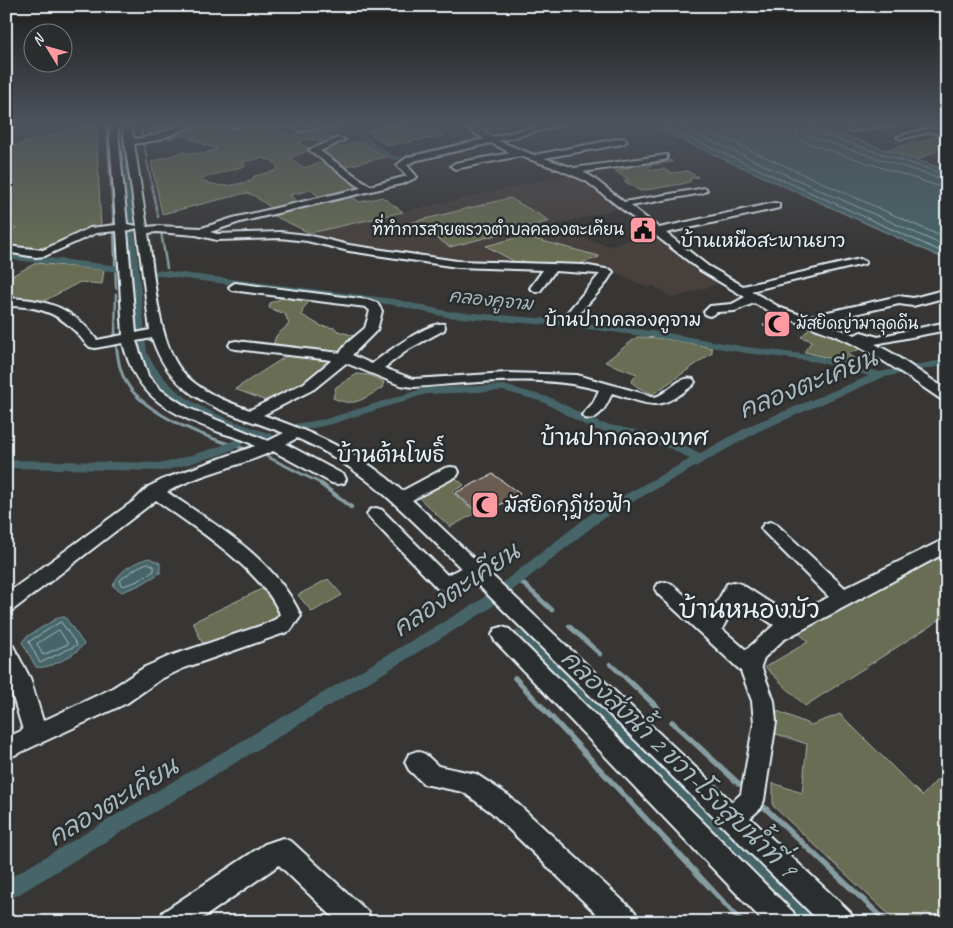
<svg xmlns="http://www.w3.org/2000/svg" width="953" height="928" font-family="Caveat,'Playpen Sans Thai',sans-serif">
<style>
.built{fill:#46413d}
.green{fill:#676d53;stroke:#a8afa6;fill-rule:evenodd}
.water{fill:#466568;stroke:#879da2}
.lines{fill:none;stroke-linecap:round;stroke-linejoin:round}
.shore{stroke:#a7b9be;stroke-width:1}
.stream-far4{stroke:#879da2;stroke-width:2}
.stream-far3{stroke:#879da2;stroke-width:2.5}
.stream-far2{stroke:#879da2;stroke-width:3}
.stream-far1{stroke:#879da2;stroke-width:4.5}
.stream{stroke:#879da2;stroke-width:5.5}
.canal{fill:#466568;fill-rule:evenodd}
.building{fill:#6a5c51;stroke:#e8f1f8}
.minor-casing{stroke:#e8f1f8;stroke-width:4}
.minor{fill:#2a2d2e;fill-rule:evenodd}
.labels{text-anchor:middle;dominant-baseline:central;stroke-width:5;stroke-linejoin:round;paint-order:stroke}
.far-poi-label{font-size:16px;fill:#e8f1f8;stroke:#2a2d2e;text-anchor:end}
.far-water-label{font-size:18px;font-style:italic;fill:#a7b9be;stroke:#2a2d2e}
.far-quarter-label{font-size:19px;fill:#e8f1f8;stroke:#2a2d2e}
.poi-label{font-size:20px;fill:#e8f1f8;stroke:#2a2d2e;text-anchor:start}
.quarter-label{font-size:22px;fill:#e8f1f8;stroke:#2a2d2e}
.near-water-label{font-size:25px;font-style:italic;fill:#a7b9be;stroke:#2a2d2e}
.near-quarter-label{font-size:26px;fill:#e8f1f8;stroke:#2a2d2e}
</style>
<rect width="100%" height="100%" fill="#373635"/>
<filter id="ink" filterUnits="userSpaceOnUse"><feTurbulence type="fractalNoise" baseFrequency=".02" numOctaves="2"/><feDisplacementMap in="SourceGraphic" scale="10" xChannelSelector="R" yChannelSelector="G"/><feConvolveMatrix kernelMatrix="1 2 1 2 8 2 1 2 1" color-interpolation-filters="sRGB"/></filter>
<g filter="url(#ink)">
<path class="built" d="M574,173L585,179L621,208L542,228L611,246L651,232L695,267L721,283L674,298L653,286L649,288L612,271L459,263L350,247L347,244L301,235Z"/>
<g class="green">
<path d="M96,123L101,227C79,231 58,246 38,248C27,249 16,246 6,243V234L17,228L6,227V148Z"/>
<path d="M147,123H193L150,138Z"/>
<path d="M202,123L218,127L229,125L252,128L282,124L285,126L275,130L289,135H294L319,126L338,123L342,127L323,133L337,140L326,144C317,139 308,136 299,143L312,149L290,158L304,168L325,161L362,188L321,198L311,190L290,195L299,203L273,209L253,195L246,193L162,214L151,162L183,152L203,154L217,149L181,135L168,139L163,138L164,136ZM262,158L271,160L278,167L275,171L254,176L251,181C229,186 220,189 200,179L245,166L243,162Z"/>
<path d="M394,124L419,131L435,130L444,136L390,145L385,144L367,131Z"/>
<path d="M947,134V150L940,149L917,160L887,150Z"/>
<path d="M362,141L385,157L343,167L318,151L330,145L336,148Z"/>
<path d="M667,158L673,162L652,165L648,167L651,170L664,169L672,173L687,171L698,177L689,179L691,181L682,184L640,191L624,181L629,180L615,171L640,164L638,162Z"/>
<path d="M349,195L360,202L382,197L403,212L310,233L270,214Z"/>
<path d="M510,198L550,221L450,247L413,222Z"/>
<path d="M523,236L599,256V257L579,264H519L486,246Z"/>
<path d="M36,263L104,270L102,284L80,282L46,300H6V279Z"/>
<path d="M289,295L311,299L303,309L302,315L321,326L335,328L338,331L358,337L341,354L299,350L273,345L276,336L289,324L285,314L269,308L270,303Z"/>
<path d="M812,326L865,347L847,354L862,363L854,364L804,352L812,341L801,337Z"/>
<path d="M637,337C663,337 686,342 712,348V353L653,394L639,388L631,382L637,374L605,362Z"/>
<path d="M288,355L336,359L307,383L269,402L235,389Z"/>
<path d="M357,374L369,375L384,382L382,388C363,399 354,408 333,398L336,387Z"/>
<path d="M452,475L464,485L452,492L476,513L450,527L416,495Z"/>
<path d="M947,554V618L944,617L805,706L765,667L808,642L797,631Z"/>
<path d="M328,579L342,595L312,612L298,595Z"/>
<path d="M268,586L283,614L277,622L204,647L193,622Z"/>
<path d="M775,710L811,725L840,714L922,796L947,769V922H937L926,912L918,922H897L773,806V783L802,793L807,744L776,734Z"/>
</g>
<g class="water">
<path d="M644,123H806L947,170V260Z"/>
<path d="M149,558L160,563V573L140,585L122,592L113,586C118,571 134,562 149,558Z"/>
<path d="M59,617H65L84,644C77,654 49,670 36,667L22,642L26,637Z"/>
</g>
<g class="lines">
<g class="shore">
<path d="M656,123L947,254"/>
<path d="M671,123L947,247"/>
<path d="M690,123L947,239"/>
<path d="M794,123L797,136L807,143L947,189"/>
<path d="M801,123L803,131L809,136L947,181"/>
<path d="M808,123L812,131L947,175"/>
<path d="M148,563L154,566V571L138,581L123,586L120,584V580L138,567Z"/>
<path d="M61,622L77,645L40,663L29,642Z"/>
<path d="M59,630L68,644L43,655L37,644Z"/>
</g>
<g class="stream-far4">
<path d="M106,123L113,216"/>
<path d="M140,123L143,140"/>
<path d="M143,142L147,158"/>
<path d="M147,161L158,216"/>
</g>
<g class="stream-far3">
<path d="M113,215L114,226"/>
<path d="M158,215V217"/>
<path d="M114,231L116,288"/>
<path d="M161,232L167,268"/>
<path d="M168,272L169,274"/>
<path d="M115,334L116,294"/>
</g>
<g class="stream-far2">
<path d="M115,338V333"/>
<path d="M116,344C118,357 119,370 126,382C145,416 214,441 250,450"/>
<path d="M264,455L324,485"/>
</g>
<g class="stream-far1">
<path d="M321,484L351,507"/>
<path d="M518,579L552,610"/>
<path d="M569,626L600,654"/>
<path d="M610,664L627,679"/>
<path d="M515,678L516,679"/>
</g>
<g class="stream">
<path d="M515,678L742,922"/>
<path d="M626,678L658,708"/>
<path d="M672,722L739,784"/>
<path d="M764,807L887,922"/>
</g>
<g class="canal">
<path d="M118,123H124L147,353C175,407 226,417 278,437L280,440L278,443H270C213,421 166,412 137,353Z"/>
<path d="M339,123H347L391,155L400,157L442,147L445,149L400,161L389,159Z"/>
<path d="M6,253L120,266L124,269L120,272L6,259Z"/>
<path d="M157,270L394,299L446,311L564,320L667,333L746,347L818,356L880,372L947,359V365L884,377L759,431L602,519L489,609L6,902V880L479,601L592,513L690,459L674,450L638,438L592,429L543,402L504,391L426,394L332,424L299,431L295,430L293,427L295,424L326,419L425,388L504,385L551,398L600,423L645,432L682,444L699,454L751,425L869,376L818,362L746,353L667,339L564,326L446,317L394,305L154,275L153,273Z"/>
<path d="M237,439L243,443L241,446L223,454L164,471L6,468V460L164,463L215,448Z"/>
<path d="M516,630L522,632L815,915L818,922H793L510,640L508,636L510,632Z"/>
</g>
</g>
<g class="building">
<path d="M778,318L790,323L775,331L763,325Z"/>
<path d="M493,474L520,494L481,515L455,493Z"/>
</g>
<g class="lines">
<g class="minor-casing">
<g id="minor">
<path d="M109,123H117L127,224L137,226L122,123H130L134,139L153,136L187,123H200L158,140L134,144L147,227L157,226L202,228L233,218L361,188L309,150L338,138L345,140L320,151L370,186L407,176L397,165L408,157L484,139L460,123H470L493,137L552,123H568L499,141L534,155L623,138L627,141L623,144L544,158L574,168L667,155V159L664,160L583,172L592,177L624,202L705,188L707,190L702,193L631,206L659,228L775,203L779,204V208L666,233L708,266L743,286L860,259L866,262L864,264L751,291L781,308L806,317L899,296L913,298L947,289V297L913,306L899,304L819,322L855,335L861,332L878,337L947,322V330L875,344L890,352L947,390V401L942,400C911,379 881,357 847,341C816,326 783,320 754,303L735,311L717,312L710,316L706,315L704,312L710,306L732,304L745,297L700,270L586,181L558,169L520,156L455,169L451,166L455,163L511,153L491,143L414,161L407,165L417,177L405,183L240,222L210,232L217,234L280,232L307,235L349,245L457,261L583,265L611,270L613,272L604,286L575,318H567L565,315L600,274L555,271L540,291L536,292L530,288L543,270L457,267L349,251L307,241L280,238L217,240L196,235L157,232L148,233C154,272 157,339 181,370C198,391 225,401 250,410L304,383L332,360L236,349L231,348L229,345L231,342L236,341L340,353L346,344L365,328L370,311L366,307L231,290L229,287L235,283L368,300L377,303L382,311L377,330L352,355L372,364C384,354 430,321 444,324L445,327L444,330L409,349L384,368L413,379L507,373L577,375L655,397C669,393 679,375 693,379L695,382L693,385C657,413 653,405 612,393C607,405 599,422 585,418L582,415L593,403L599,390C540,373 473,383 413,387L400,385L346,363L314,389L263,415C314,433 363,454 402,491L445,468L451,467L457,468L459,472L457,476L412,500L732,802L741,794L754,722L752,701L741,671L658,594L655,589L658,584L665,582L672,584L709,617L727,584L734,582L741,584L791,616L829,597L764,532L761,528L764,524L770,522L776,524L845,588L947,538V552L783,640L764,658L761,666L774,701L776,722L764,800L761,808L750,818L850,912L854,922H820L472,579L445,591L438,589L370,518L367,514L370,510L376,508L382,510L447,575L461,568C409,518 365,467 297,438L286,444L344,475L346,479L344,483L338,484L332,483L273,451C239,467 200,473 167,492C216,525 276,560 301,616L290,631L184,668L161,679L127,703L6,759V738L23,730L6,674V644L13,646L30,678L43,721L111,689L145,667L170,656L263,625L276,619L280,614C262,570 195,528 156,500L13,610L6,612V594L135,500L148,487L164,479L255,446C245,439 231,436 219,432C170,413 136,398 123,343L95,348L90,347C83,342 80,335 74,330C54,310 33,306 6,306V298C36,299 62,303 84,325C89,329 92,335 97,340L123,335L117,231L96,233L45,256L36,257L6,252V246L43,250L90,228L116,225ZM137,228L150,330L136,333L127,231ZM152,338C173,403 227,411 284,433L268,441L188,408L161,390L148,376L136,341ZM737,601L774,625L746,650L722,629Z"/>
<path d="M226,123H249L235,127Z"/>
<path d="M279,123H293L303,127L317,123H333L303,131Z"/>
<path d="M877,123H904L851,131L847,129L851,127Z"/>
<path d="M930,128L947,131V135L930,132L901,139L897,137Z"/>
<path d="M945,162H947V168L941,165Z"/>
<path d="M502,627L509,629L793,912L797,922H764L495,641L492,635L495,629Z"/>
<path d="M417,751L425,754L438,766L476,774L509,796L635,912L639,922H605L491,812L463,792L424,784L409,770L405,762L409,754Z"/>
<path d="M283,838L292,842L368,912L372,922H338L279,865L197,922H159L163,912L265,844Z"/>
</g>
</g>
<use href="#minor" class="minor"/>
</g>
</g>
<linearGradient id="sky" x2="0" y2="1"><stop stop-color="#1e1e1d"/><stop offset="0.49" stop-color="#4d525c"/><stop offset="1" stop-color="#4d525c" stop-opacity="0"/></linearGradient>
<rect width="953" height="253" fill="url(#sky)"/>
<defs>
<g id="civic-square" transform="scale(1.4375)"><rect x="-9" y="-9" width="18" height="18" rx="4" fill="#ff9aa2" stroke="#2a2d2e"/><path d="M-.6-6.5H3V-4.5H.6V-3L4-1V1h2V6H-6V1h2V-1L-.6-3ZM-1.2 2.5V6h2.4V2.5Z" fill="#111"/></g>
<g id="mosque-square" transform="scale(1.4375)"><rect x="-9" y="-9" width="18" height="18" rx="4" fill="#ff9aa2" stroke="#2a2d2e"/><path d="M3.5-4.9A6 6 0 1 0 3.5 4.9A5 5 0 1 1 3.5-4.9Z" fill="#111"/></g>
</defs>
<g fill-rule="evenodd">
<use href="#civic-square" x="643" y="230"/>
<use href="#mosque-square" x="777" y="324"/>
<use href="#mosque-square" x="485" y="505"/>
</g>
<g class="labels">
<g class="far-poi-label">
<text x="624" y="230">ที่ทำการสายตรวจตำบลคลองตะเคียน</text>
<text x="796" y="324" text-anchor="start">มัสยิดญ่ามาลุดดีน</text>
</g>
<g class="far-water-label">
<text transform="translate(491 300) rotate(6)">คลองคูจาม</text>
</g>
<g class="far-quarter-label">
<text x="763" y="241">บ้านเหนือสะพานยาว</text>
<text x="623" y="320">บ้านปากคลองคูจาม</text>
</g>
<g class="poi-label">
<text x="504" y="505">มัสยิดกุฎีช่อฟ้า</text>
</g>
<g class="quarter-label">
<text x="624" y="438">บ้านปากคลองเทศ</text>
<text x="391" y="455">บ้านต้นโพธิ์</text>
</g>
<g class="near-water-label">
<text transform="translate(808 384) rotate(-22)">คลองตะเคียน</text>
<text transform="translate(456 590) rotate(-34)">คลองตะเคียน</text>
<text transform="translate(678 763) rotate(44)">คลองส่งน้ำ 2 ขวา-โรงสูบน้ำที่ 9</text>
<text transform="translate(113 802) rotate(-31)">คลองตะเคียน</text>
</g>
<g class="near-quarter-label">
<text x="749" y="609">บ้านหนองบัว</text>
</g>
</g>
<rect width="953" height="928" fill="none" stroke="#2a2d2e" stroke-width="25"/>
<rect x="12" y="12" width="928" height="903" fill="none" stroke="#e8f1f8" stroke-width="2" filter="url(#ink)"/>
<g transform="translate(48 48) rotate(307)"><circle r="24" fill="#2a2d2e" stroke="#767b7f"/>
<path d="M0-4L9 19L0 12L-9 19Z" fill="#ff9aa2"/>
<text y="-8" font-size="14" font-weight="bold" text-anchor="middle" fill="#e8f1f8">N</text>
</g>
</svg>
